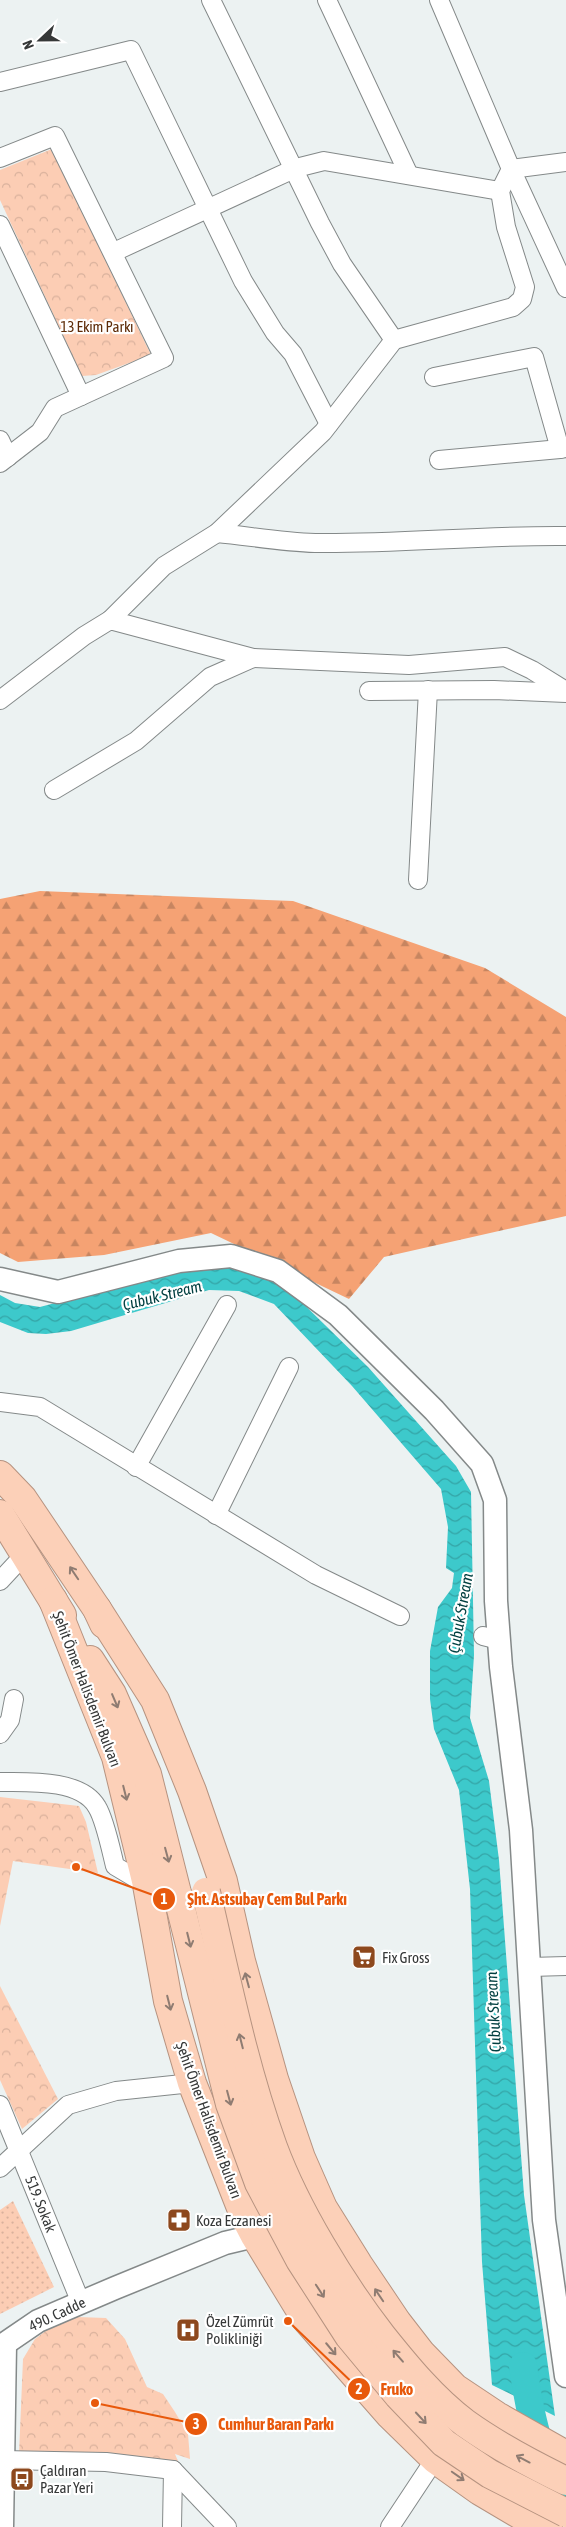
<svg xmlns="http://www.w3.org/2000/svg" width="566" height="2527" font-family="'Asap Condensed',sans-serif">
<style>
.forest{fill:url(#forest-firs)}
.park{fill:url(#park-crowns)}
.garden{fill:url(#garden-dots)}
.water{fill:url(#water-waves)}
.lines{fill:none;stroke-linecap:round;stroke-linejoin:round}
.river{stroke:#3dc9cb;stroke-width:28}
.minor-casing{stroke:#848989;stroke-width:20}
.tertiary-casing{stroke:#848989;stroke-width:25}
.trunk-casing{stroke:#b69380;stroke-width:30}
.minor{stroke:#fff;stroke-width:18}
.tertiary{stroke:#fff;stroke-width:22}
.trunk{stroke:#fcd0b8;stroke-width:28}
.trunk-bridge-casing{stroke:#b69380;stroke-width:30;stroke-linecap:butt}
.trunk-bridge{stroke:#fcd0b8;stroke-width:28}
.oneway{stroke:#8f7c72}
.labels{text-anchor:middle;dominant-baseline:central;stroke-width:4.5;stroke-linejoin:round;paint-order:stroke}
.park-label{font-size:15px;fill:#5e2b07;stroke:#fff}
.street-label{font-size:15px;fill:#363838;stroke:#fff}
.poi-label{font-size:15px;fill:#363838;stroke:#fff;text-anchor:start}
.water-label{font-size:16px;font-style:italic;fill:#003f40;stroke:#fff}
.leader{fill:none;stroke:#e8590c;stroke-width:2}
.callout-dot{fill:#e8590c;stroke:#fff;stroke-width:2}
.mark-label{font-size:15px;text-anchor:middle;font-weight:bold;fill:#fff}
.callout-label{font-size:16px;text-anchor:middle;font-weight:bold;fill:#e8590c;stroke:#fff;stroke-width:4.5;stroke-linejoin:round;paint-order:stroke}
</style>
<defs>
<pattern id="forest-firs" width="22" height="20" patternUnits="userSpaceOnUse" patternTransform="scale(1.25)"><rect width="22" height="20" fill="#f5a274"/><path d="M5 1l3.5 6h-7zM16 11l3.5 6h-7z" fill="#c78560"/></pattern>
<pattern id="park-crowns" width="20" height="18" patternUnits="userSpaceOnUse" patternTransform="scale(1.25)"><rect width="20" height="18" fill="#fccdb4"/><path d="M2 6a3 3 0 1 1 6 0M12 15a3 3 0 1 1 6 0" fill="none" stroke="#d9b19c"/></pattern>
<pattern id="garden-dots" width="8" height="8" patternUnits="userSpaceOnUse" patternTransform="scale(1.25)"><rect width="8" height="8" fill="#fccdb4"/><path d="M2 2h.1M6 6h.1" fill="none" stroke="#d9b19c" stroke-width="1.8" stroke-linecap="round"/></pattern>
<pattern id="water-waves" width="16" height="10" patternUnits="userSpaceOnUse" patternTransform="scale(1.25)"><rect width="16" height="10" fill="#3dc9cb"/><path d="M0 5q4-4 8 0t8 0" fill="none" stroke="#34a4a6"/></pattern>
</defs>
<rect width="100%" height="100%" fill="#ecf2f2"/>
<path class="forest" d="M40,891L293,901L485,968L566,1017V1216L384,1257L349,1299L211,1233L104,1255L18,1262L0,1253V899Z"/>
<g class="park">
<path d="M52,149L151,355L96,375L82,376L0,200V170Z"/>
<path d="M0,1797L79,1806L86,1822L98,1873L13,1861L0,1926Z"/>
<path d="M0,1986L58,2099L22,2129L0,2080Z"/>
<path d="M77,2317L106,2318L125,2339L147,2387L163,2394L175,2412L188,2434L190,2459L175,2454L182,2471L19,2454L23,2359L35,2339L47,2330Z"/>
</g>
<path class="garden" d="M13,2201L54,2287L0,2314V2210Z"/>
<path class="water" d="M222,1267L251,1271L282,1283L368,1367L456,1466L471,1492L474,1655L470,1718L489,1781L499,1860L524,2195L555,2416L492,2385L482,2262L470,1889L459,1790L434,1729L430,1699V1651L438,1607L452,1588L454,1573L446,1568L448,1527L441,1489L352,1386L274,1304L239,1291L209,1290L71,1331L46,1334L28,1333L0,1322V1295L15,1303L40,1307L182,1269Z"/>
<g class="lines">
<path class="river" d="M523,2366C530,2414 538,2458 566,2498"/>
<g class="minor-casing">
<g id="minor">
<path d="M211,0L320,223L342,264L394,340"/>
<path d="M327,0L409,175"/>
<path d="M439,0L511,169L566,288"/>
<path d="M0,82L131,50L243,281L275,333L293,354L329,424"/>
<path d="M0,158L55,136L164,358L55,408L40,432L0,463"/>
<path d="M511,169L566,162"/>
<path d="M0,225L81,396"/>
<path d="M114,252L296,168L324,161L500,191"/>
<path d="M434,377L534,357L560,449L566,448"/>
<path d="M0,440L8,457"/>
<path d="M439,460L560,449"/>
<path d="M217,533C249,536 282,542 315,543C399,544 482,535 566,536"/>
<path d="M110,620L164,566L217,533L323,432L394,340L513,307L522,299L525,287L506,227L500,191L511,169"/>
<path d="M369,691L494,690L566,693"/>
<path d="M0,700L84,636L110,620L253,658L409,665L505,657L532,670L566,691"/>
<path d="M54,790L136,741L210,677L253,658"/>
<path d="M418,880L428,690"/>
<path d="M0,1402L40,1407L316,1575L400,1616"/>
<path d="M136,1467L227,1305"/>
<path d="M216,1515L289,1367"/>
<path d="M0,1581L25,1554"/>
<path d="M483,1636L499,1640"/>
<path d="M0,1734L10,1720L14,1699"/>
<path d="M0,1782C28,1782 81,1779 97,1807C105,1820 111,1850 115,1866L147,1885"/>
<path d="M530,1967L566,1966"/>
<path d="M0,2105L81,2303"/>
<path d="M0,2168L68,2105L116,2091L192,2083"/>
<path d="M2,2460L106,2462L173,2470"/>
<path d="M173,2470L227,2527"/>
<path d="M172,2527L173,2470"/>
<path d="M390,2527L435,2459"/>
</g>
</g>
<g class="tertiary-casing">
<g id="tertiary">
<path d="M0,1279L58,1292L179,1261L231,1256L278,1271L338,1315L434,1410L482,1464L495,1500L496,1601L501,1667L521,1830L544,2220L566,2376"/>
<path d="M0,2347L38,2321L115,2288L225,2243L255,2236"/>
<path d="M2,2527L5,2345"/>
</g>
</g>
<g class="trunk-casing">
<g id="trunk">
<path d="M0,1475L23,1499L97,1609L104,1624"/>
<path d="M0,1514L62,1615"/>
<path d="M53,1600L116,1757L147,1885L168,2001L192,2083L243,2213L255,2236L305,2318L390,2415L435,2459L480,2491L524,2517L548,2527"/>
<path d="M97,1609L155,1700L192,1791L223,1881L241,1961L274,2079L301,2158L323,2208L358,2264L397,2322L421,2353L455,2388L497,2416L566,2455"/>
<path d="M90,1660L112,1694L147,1774L177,1893"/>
</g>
</g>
<use href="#minor" class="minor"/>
<use href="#tertiary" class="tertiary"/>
<use href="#trunk" class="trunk"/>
<g class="trunk-bridge-casing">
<g id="trunk-bridge">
<path d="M206,1892C226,1977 243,2064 273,2147C296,2209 341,2283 382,2336C406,2366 433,2399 465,2423C497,2446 531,2464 566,2481"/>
<path d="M177,1893L230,2104L259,2183L300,2260L349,2336L398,2395L444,2443L490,2474L566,2513"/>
</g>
</g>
<use href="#trunk-bridge" class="trunk-bridge"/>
</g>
<defs><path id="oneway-shaft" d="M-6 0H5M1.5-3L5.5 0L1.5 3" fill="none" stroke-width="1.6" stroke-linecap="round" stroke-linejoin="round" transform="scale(1.25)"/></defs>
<g class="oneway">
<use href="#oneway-shaft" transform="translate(74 1573) rotate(-124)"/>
<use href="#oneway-shaft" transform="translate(115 1701) rotate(67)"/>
<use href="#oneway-shaft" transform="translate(125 1793) rotate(76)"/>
<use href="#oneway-shaft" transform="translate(167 1855) rotate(75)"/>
<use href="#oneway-shaft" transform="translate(189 1940) rotate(76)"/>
<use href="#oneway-shaft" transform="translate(247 1980) rotate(-105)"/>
<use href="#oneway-shaft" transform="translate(169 2003) rotate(76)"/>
<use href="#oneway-shaft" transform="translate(241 2041) rotate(-104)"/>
<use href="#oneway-shaft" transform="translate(229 2098) rotate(75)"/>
<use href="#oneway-shaft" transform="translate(320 2291) rotate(57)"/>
<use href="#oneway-shaft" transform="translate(379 2295) rotate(-124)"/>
<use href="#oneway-shaft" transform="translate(331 2349) rotate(50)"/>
<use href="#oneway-shaft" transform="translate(398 2356) rotate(-131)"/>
<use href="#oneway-shaft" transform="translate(421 2418) rotate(47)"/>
<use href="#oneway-shaft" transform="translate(523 2459) rotate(-152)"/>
<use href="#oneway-shaft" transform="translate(458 2476) rotate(35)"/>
</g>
<defs>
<g id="supermarket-square" transform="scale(1.25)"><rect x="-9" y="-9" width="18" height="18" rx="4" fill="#8d481d" stroke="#fff"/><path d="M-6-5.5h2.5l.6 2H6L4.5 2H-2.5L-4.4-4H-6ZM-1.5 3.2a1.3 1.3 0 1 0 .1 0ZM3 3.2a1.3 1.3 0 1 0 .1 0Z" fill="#fff"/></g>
<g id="pharmacy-square" transform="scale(1.25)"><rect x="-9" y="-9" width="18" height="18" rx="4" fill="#8d481d" stroke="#fff"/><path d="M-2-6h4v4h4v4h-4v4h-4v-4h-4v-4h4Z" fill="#fff"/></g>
<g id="hospital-square" transform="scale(1.25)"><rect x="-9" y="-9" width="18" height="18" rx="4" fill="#8d481d" stroke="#fff"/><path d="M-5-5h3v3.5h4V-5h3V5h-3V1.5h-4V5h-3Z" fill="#fff"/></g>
<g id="bus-square" transform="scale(1.25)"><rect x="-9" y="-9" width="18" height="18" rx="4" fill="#8d481d" stroke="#fff"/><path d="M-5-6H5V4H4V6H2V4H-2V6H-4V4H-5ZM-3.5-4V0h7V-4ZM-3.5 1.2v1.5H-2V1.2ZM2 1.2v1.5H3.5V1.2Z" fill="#fff"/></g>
</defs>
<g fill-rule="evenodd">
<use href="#supermarket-square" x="364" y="1957"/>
<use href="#pharmacy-square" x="179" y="2220"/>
<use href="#hospital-square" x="188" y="2330"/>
<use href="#bus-square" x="22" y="2479"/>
</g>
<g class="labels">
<g class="park-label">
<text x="97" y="326">13 Ekim Parkı</text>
</g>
<g class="street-label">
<text transform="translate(87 1689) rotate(69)">Şehit Ömer Halisdemir Bulvarı</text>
<text transform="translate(209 2120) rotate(70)">Şehit Ömer Halisdemir Bulvarı</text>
<text transform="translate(41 2204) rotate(68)">519. Sokak</text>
<text transform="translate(57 2314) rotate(-25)">490. Cadde</text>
</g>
<g class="poi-label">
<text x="382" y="1957">Fix Gross</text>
<text x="196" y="2220">Koza Eczanesi</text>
<text x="206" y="2321">Özel Zümrüt<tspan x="206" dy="17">Polikliniği</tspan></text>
<text x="40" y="2470">Çaldıran<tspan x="40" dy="17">Pazar Yeri</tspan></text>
</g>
<g class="water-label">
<text transform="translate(162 1295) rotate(-14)">Çubuk Stream</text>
<text transform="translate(460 1613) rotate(-80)">Çubuk Stream</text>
<text transform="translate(493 2012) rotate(-93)">Çubuk Stream</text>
</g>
</g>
<path class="leader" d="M76 1867L164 1899M288 2321L359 2389M95 2403L196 2424"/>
<g class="callout-dot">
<circle cx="76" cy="1867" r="5"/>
<circle cx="288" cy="2321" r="5"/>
<circle cx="95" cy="2403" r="5"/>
<circle cx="164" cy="1899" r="12"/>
<circle cx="359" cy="2389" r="12"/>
<circle cx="196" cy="2424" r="12"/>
</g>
<g class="mark-label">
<text x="164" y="1904">1</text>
<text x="359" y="2394">2</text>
<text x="196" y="2429">3</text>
</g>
<g class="callout-label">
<text x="267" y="1905">Şht. Astsubay Cem Bul Parkı</text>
<text x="397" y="2395">Fruko</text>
<text x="276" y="2430">Cumhur Baran Parkı</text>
</g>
<g transform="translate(40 40) rotate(248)" stroke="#ffffff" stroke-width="4" paint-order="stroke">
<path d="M0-4L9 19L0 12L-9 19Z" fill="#363838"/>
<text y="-8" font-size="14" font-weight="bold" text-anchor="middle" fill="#363838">N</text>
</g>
</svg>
